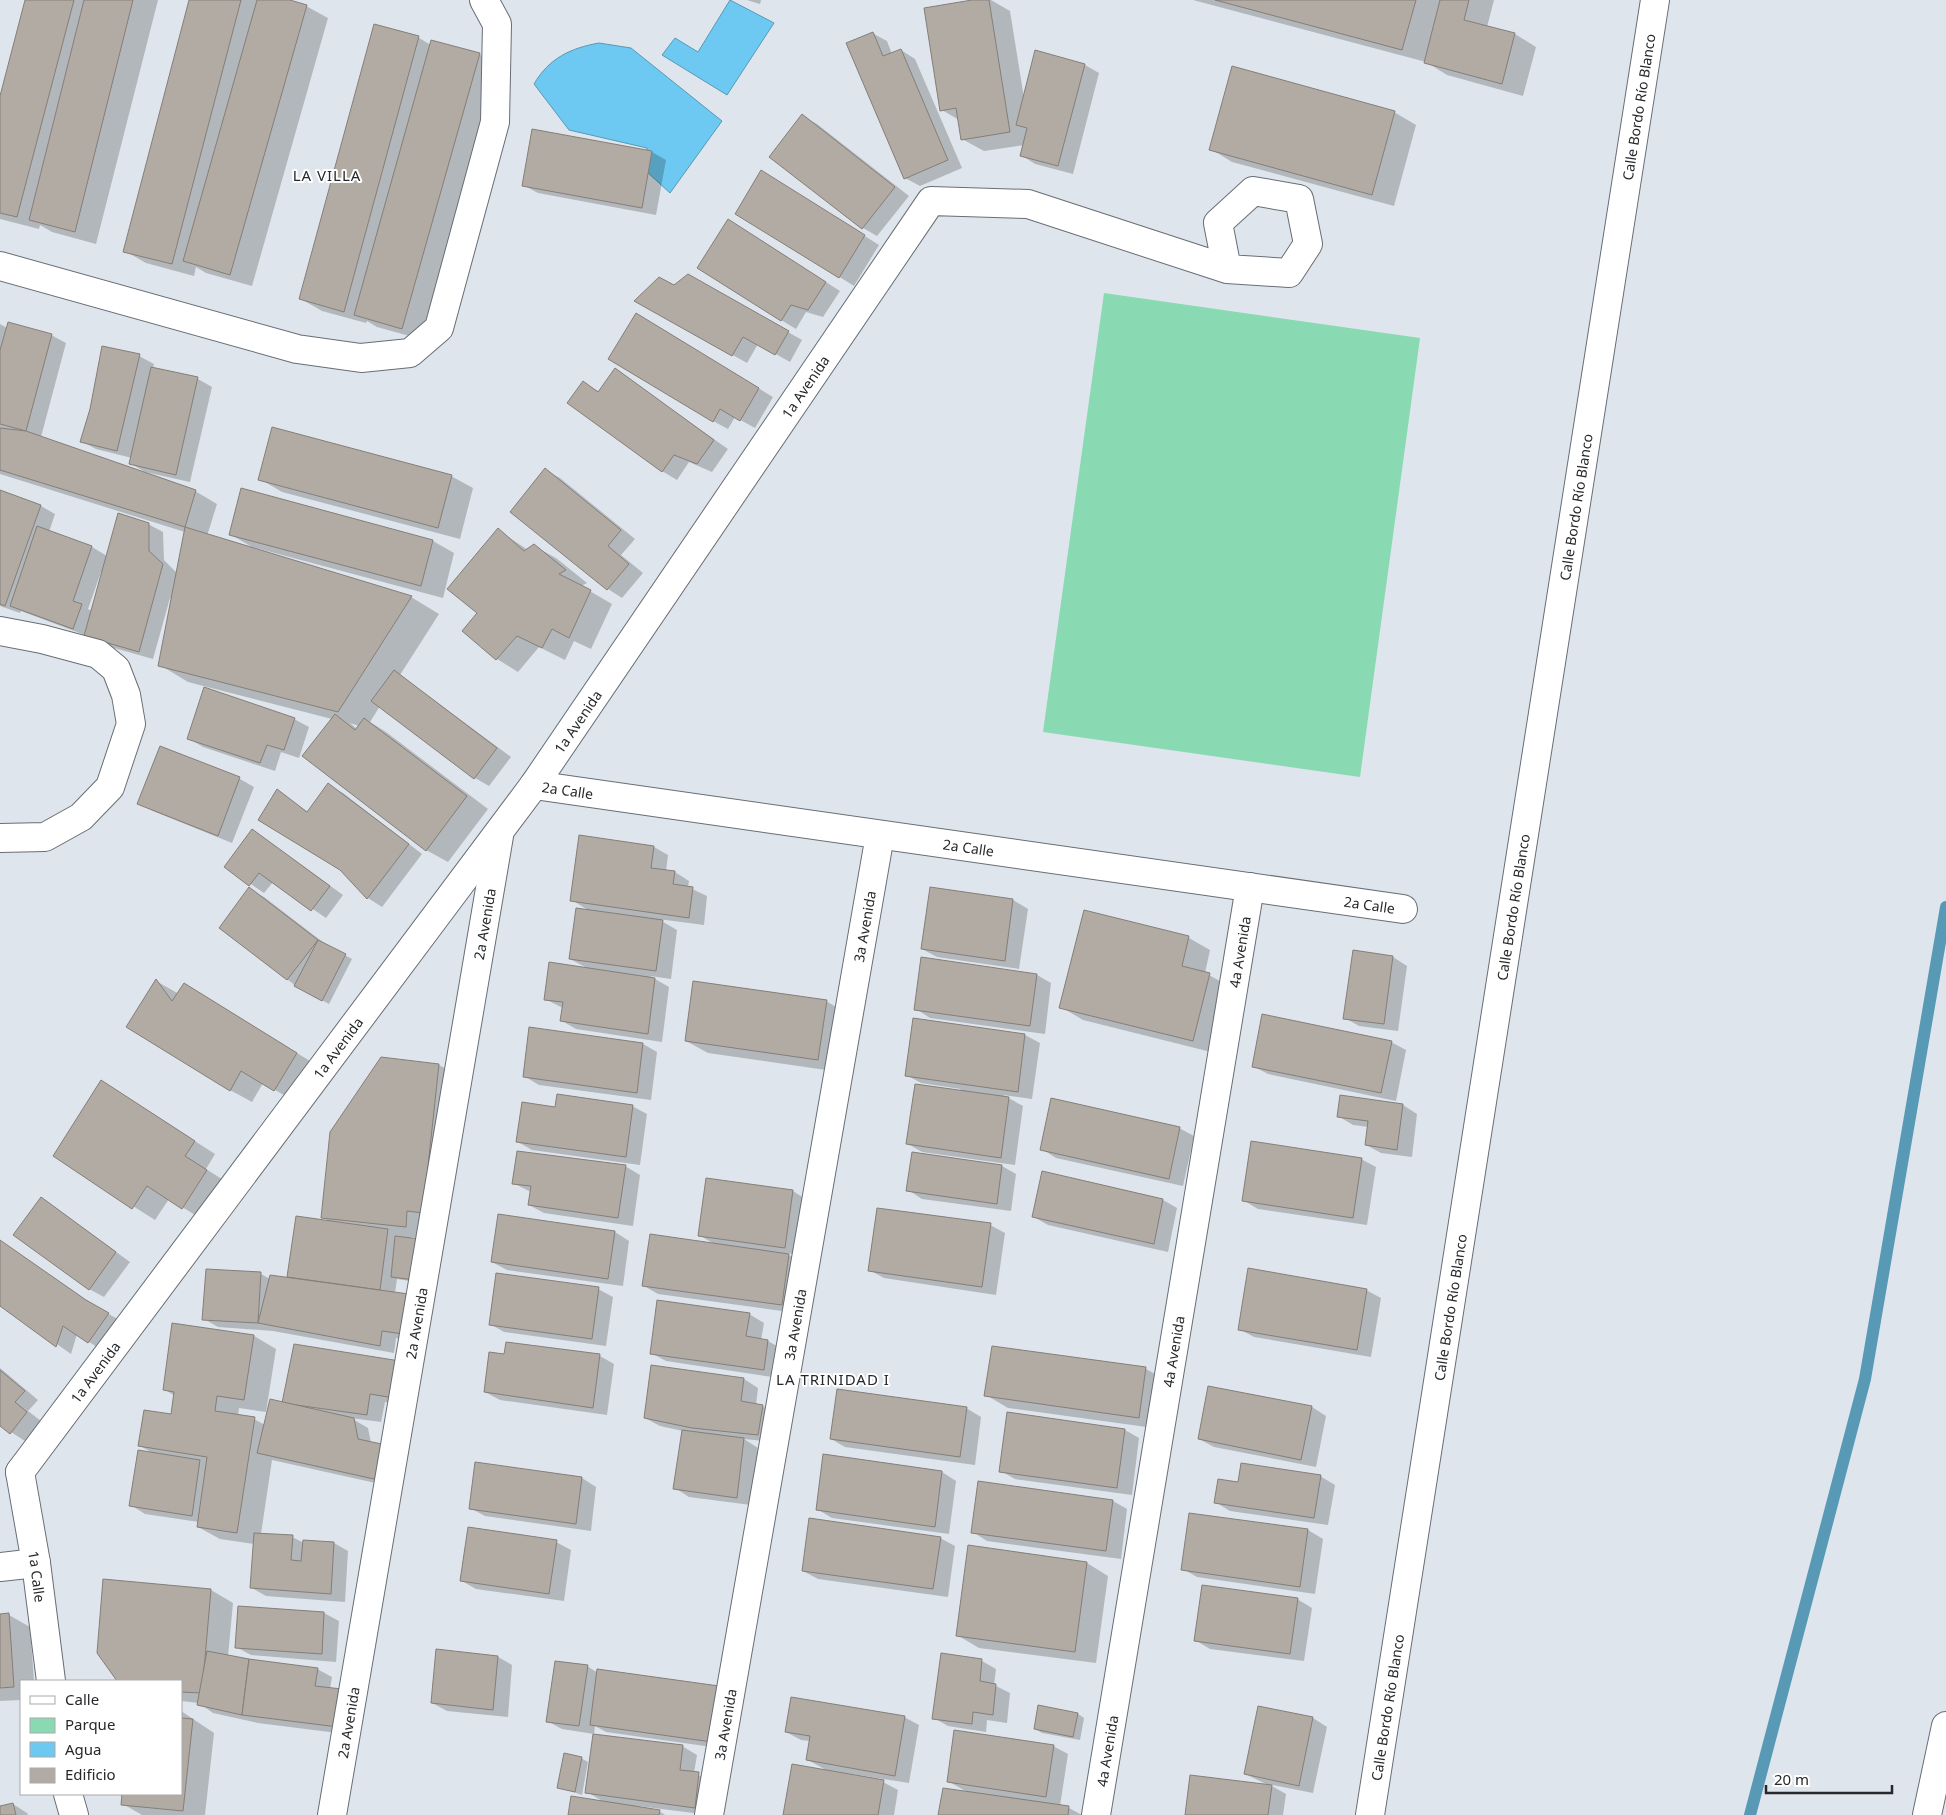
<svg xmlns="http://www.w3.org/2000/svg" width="1946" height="1815" font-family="'Noto Sans',sans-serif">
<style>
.green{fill:#89d9b3}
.water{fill:#6dc9f1;stroke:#5899b6}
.shadow{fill:#0003;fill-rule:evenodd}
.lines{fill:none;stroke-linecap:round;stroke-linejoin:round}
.stream{stroke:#5899b6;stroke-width:12}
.building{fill:#b2aba4;stroke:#857e78}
.street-casing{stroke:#686e74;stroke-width:30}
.street{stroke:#fff;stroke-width:28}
.labels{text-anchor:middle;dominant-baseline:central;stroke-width:4;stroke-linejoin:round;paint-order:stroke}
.street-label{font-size:14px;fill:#26282b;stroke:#fff}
.neighbourhood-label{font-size:15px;letter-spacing:1px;fill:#26282b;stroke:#fff}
</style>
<rect width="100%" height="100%" fill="#dfe5ec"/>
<path class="green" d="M1104,293L1420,338L1360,777L1043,732Z"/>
<g class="water">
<path d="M730,0L774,23L727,95L662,55L675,38L698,52Z"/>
<path d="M599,43L631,48L722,121L670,193L646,171L647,148L569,130L534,84C549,58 571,48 599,43Z"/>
</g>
<g class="shadow">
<path d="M26,0H158L96,244L52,232L40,225L39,229L0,219V101Z"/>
<path d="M190,0H286L306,6L328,18L252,286L206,273L196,267L194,276L146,263L125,251Z"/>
<path d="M747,0H761L760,4Z"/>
<path d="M980,0H991L1010,11L1024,98L1036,52L1085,65L1099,73L1073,174L1035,164L1021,155L1024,145L984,151L962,139L959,120L942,110Z"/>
<path d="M1193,0H1494L1487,27L1515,34L1536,47L1523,96L1447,75L1426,62Z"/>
<path d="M375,25L419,38L431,45L479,54L501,66L424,340L377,327L367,321L366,323L322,311L301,299Z"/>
<path d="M872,33L887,41L892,54L901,50L915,59L962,168L920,186L905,178Z"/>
<path d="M1394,112L1416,125L1394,206L1232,162L1211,149Z"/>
<path d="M802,116L817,124L909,196L877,236L863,228Z"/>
<path d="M533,130L652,152L666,160L656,215L538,193L523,185Z"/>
<path d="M776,180L879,245L854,286L737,213Z"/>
<path d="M743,229L840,291L823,317L806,312L796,329L781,320Z"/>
<path d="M688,275L802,340L790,362L758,344L747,363L636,301L674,286Z"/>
<path d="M650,323L773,397L755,428L735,417L728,429L713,421Z"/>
<path d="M0,324L7,328L51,335L66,343L41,437L195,491L217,504L207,536L411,597L439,614L400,675L511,757L489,786L475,778L380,706L370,722L386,732L488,809L448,862L426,850L332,719L188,682L160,665L172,599L170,598L153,659L100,644L85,635L21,611L20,613L0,606V492L41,506L55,514L49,532L92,547L107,556L148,524L163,532L164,560L177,573L185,532L0,474V429H3L0,428ZM101,572H103L92,611L88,609ZM350,723L359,726L357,729Z"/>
<path d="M139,356L154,364L153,368L198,379L212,387L190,482L145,472L130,463L132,458L96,449L81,441Z"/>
<path d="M615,370L728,449L712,472L689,462L677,480L662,471L584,383L600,392Z"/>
<path d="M545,470L560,478L635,539L621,555L643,573L622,598L608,589L511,512Z"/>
<path d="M451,476L473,488L460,539L282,492L260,479Z"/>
<path d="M498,530L528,550L534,546L556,558L587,583L581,586L612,604L591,649L574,641L565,660L539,647L518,672L497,659L478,613Z"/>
<path d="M230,534L433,541L454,553L443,598L252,547Z"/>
<path d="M294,719L309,727L299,758L281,752L275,771L203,747L188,738Z"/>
<path d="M160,747L240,779L254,787L232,843L153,811L138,803Z"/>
<path d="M328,785L343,793L422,854L382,907L368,898L341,869L277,791L308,812Z"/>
<path d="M253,830L343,895L326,918L273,882L264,893L226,867Z"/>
<path d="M654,847L668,855L666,871L675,872L689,881L688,887L707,896L704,925L658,919L677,930L671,979L650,976L669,987L662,1042L576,1029L562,1021L563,1008L545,999L589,969L570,959L591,912L572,900Z"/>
<path d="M931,888L1013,900L1028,909L1019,969L937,957L922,949Z"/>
<path d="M249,889L264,897L328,946L352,959L329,1004L296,986L220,928Z"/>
<path d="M1189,938L1210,950L1205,973L1231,987L1215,1053L1083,1020L1061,1007Z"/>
<path d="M1393,957L1407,966L1398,1031L1359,1026L1345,1018Z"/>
<path d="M1037,975L1051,983L1045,1034L930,1018L916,1009Z"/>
<path d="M156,981L179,994L206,997L318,1066L296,1102L263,1083L252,1102L230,1090Z"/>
<path d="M826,1001L848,1014L840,1072L708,1053L686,1041Z"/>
<path d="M914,1019L1025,1035L1040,1043L1032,1099L1003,1095L1023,1106L1015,1165L922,1152L908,1144L961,1089L921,1083L906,1075Z"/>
<path d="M1391,1042L1406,1050L1396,1101L1268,1074L1253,1066Z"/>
<path d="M643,1044L657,1052L651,1100L539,1085L524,1076Z"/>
<path d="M382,1058L439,1065L461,1077L427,1239L410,1237L422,1283L397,1279L395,1293L425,1342L396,1338L394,1353L273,1331L218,1327L204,1319L207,1270L261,1274L270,1279H288L297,1217L330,1222L322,1217Z"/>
<path d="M123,1095L215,1154L206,1169L228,1183L205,1221L169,1199L155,1220L54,1156Z"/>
<path d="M1341,1096L1403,1105L1417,1114L1412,1157L1381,1153L1366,1145L1369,1127L1353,1125L1338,1116Z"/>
<path d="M632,1106L647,1114L640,1165L532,1150L518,1142Z"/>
<path d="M1179,1128L1194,1136L1183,1186L1056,1158L1042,1149Z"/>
<path d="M1361,1159L1376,1167L1367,1225L1258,1209L1243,1200Z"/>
<path d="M625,1166L640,1175L633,1226L544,1213L529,1205L531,1192L513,1183Z"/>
<path d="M1002,1166L1016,1174L1011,1211L922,1199L908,1190Z"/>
<path d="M1043,1173L1163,1200L1177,1208L1168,1252L1048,1225L1034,1217Z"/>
<path d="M707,1180L793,1191L807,1200L800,1255L785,1253L803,1263L796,1313L658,1294L644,1286L716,1245L699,1235Z"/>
<path d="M42,1198L130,1262L104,1297L89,1289Z"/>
<path d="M499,1215L615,1232L629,1241L623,1286L507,1270L492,1262Z"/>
<path d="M990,1225L1005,1233L996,1295L884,1278L869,1270Z"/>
<path d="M0,1241L98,1308L123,1322L103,1351L77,1334L71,1354L0,1304Z"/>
<path d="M598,1289L613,1297L606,1346L504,1332L490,1324Z"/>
<path d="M1366,1290L1381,1298L1371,1357L1254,1337L1239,1329Z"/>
<path d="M749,1314L764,1323L761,1340L768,1341L782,1349L779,1378L666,1361L651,1353Z"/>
<path d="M173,1324L254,1336L276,1349L266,1412L239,1408L238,1416L254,1419L265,1425L283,1405L295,1346L415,1406L385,1402L381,1422L351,1418L368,1428L371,1443L398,1488L272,1460L261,1534L292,1537L304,1543H334L348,1551L345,1602L266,1596L252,1588L254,1544L220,1539L198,1527L199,1522L145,1514L131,1505L153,1453L140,1446L172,1416L175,1396L164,1389Z"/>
<path d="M507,1343L600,1356L614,1364L607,1415L500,1400L485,1392L505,1355Z"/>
<path d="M993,1347L1146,1369L1168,1381L1161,1429L1008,1408L986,1395Z"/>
<path d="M0,1368L38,1400L28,1411L41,1421L25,1441L0,1425Z"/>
<path d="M744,1379L758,1388L756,1405L762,1406L777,1414L773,1442L744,1439L758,1448L751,1505L689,1497L675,1488L683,1431L660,1426L645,1418Z"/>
<path d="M1209,1387L1312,1407L1326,1416L1316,1467L1214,1447L1199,1439Z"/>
<path d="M966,1408L981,1417L975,1465L845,1447L831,1439Z"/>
<path d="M1125,1430L1139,1438L1132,1495L1015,1479L1001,1471Z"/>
<path d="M824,1456L942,1472L956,1481L949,1534L832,1518L817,1509Z"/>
<path d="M1320,1476L1335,1485L1328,1525L1230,1511L1215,1502L1239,1483Z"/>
<path d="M582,1478L596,1487L591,1531L485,1516L470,1508Z"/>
<path d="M1113,1501L1127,1509L1121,1559L987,1541L973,1532Z"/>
<path d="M1190,1514L1308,1530L1323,1539L1315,1594L1197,1577L1183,1569Z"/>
<path d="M940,1538L955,1546L948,1597L818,1579L803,1571Z"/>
<path d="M556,1542L571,1550L564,1601L476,1589L462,1581Z"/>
<path d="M1087,1563L1108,1576L1096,1663L979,1648L957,1635Z"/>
<path d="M104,1580L211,1590L233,1603L228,1656L317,1669L332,1677L330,1689L353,1735L258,1723L213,1713L199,1703L181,1701V1681H118L98,1652Z"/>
<path d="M1297,1599L1312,1608L1304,1661L1210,1649L1195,1640Z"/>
<path d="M239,1607L324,1613L339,1621L336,1662L251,1655L236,1647Z"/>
<path d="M0,1615H9L30,1627L34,1681H21V1700L0,1701Z"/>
<path d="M437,1651L498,1657L512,1665L508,1717L447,1711L432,1703Z"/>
<path d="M942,1654L982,1661L996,1669L994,1685L1010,1693L1007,1723L987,1720L986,1732L948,1726L934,1718Z"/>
<path d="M587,1666L598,1673L726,1749L606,1732L595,1726L594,1734L562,1729L547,1721Z"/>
<path d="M181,1711L214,1733L205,1815H142L123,1804V1796L117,1794H181Z"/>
<path d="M1078,1714L1084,1718L1080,1740L1042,1733L1035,1729Z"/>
<path d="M904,1717L919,1725L909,1783L826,1770L808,1760L810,1741L801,1740L786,1732Z"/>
<path d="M1313,1718L1327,1727L1313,1793L1268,1784L1286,1794L1283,1815H1186L1266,1785V1784L1245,1774Z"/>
<path d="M682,1746L697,1755L694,1773L713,1782L709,1815L638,1806V1808L659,1811L665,1815H569L604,1802L587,1792Z"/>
<path d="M1053,1746L1068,1754L1060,1806L1069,1808L1082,1815H940L967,1792L948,1781Z"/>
<path d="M581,1758L588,1762L582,1795L558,1787Z"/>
<path d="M883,1782L898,1790L894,1815H784Z"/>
<path d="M13,1804L27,1813L28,1815H0V1807Z"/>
</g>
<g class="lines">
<path class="stream" d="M1750,1815L1865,1379L1946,907"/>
</g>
<g class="building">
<path d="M25,0H74L17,217L0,213V96Z"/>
<path d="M84,0H133L75,232L29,220Z"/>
<path d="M189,0H241L172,264L123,252Z"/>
<path d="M257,0H290L307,5L230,275L183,261Z"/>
<path d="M972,0H989L1010,132L961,140L956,108L940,111L924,8Z"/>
<path d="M1215,0H1416L1402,50Z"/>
<path d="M1440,0H1469L1464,20L1515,33L1502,84L1424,63Z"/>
<path d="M374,24L419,36L344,312L299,299Z"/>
<path d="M873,32L883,56L901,49L948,160L904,179L846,43Z"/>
<path d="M431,40L480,53L402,329L354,315Z"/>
<path d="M1035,50L1085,64L1058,166L1020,156L1027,128L1016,125Z"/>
<path d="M1232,66L1395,111L1372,195L1209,150Z"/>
<path d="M802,114L895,187L862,229L769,157Z"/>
<path d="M532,129L652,151L642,208L522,186Z"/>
<path d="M761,170L865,235L839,278L735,214Z"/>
<path d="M728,219L826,282L808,310L791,305L781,321L697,268Z"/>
<path d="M688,274L789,331L775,355L743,337L732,356L634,301L659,277L674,285Z"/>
<path d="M636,313L759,388L740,421L720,409L713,422L608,359Z"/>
<path d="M8,322L52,334L26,431L0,424V350Z"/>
<path d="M102,346L140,354L117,451L80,442L90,409Z"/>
<path d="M151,367L198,377L176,475L129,464Z"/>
<path d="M615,368L714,440L697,464L674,455L662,472L567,403L583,381L598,392Z"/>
<path d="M272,427L452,475L438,528L258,480Z"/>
<path d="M0,428L26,431L196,490L185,527L0,470Z"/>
<path d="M545,468L621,530L608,546L629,564L607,590L510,512Z"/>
<path d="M241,488L433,540L421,586L229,535Z"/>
<path d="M0,490L41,505L5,606L0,604Z"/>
<path d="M118,513L149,523V551L163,564L139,652L84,636Z"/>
<path d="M37,526L92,546L73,601L82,604L73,629L10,606Z"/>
<path d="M185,527L412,596L338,712L158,666Z"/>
<path d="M498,528L524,551L534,544L566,570L559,574L591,590L569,638L552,629L542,648L517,636L496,660L462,631L477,613L447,589Z"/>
<path d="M394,670L497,748L474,779L371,701Z"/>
<path d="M204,687L295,718L284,750L267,745L260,763L187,739Z"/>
<path d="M335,714L355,730L364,718L467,796L426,851L302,756Z"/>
<path d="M160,746L240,777L218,836L137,804Z"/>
<path d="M328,783L409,844L367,899L340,870L258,820L277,789L307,812Z"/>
<path d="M252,829L330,886L311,911L259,873L249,886L224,867Z"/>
<path d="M579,835L654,846L651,868L675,871L673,884L693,887L689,918L570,901Z"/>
<path d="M249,887L318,940L287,980L219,928Z"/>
<path d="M930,887L1013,899L1005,961L921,949Z"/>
<path d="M576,908L663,920L656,971L569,959Z"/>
<path d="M1084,910L1189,936L1182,966L1210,973L1193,1041L1059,1008Z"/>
<path d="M318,940L346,954L322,1001L294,986Z"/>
<path d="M1353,950L1393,956L1384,1024L1343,1019Z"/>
<path d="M921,957L1037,974L1030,1026L914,1010Z"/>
<path d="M549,962L655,978L648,1034L560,1021L563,1002L544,1000Z"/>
<path d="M156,979L172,1001L184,983L297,1053L274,1091L241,1071L230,1091L126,1027Z"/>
<path d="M693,981L827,1000L818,1060L685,1041Z"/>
<path d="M1262,1014L1392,1041L1381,1093L1252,1067Z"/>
<path d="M913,1018L1025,1034L1018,1092L905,1076Z"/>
<path d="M529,1027L643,1043L637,1093L523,1077Z"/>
<path d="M381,1057L439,1064L423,1213L407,1211L406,1227L321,1218L330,1132Z"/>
<path d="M101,1080L195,1141L185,1156L207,1170L182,1209L147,1186L132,1209L53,1156Z"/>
<path d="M915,1084L1009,1097L1001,1158L906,1144Z"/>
<path d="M557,1094L633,1105L626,1157L516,1142L522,1102L555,1107Z"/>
<path d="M1340,1095L1403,1104L1397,1150L1365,1145L1368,1121L1337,1117Z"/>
<path d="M1051,1098L1180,1127L1169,1179L1040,1150Z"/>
<path d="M1251,1141L1362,1158L1353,1218L1242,1201Z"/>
<path d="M517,1151L626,1165L618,1218L528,1205L531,1186L512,1184Z"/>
<path d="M912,1152L1002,1165L997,1204L906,1191Z"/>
<path d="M1042,1171L1163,1199L1154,1244L1032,1217Z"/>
<path d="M706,1178L793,1190L785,1248L698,1236Z"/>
<path d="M41,1197L116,1252L89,1290L13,1235Z"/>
<path d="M877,1208L991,1223L982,1287L868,1271Z"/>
<path d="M498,1214L615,1231L608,1279L491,1262Z"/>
<path d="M296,1216L388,1229L380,1290L287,1277Z"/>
<path d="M650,1234L789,1254L782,1305L642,1286Z"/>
<path d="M395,1236L420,1239L415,1280L391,1277Z"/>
<path d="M0,1240L86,1300L109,1313L88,1343L63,1326L56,1347L0,1306Z"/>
<path d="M1248,1268L1367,1289L1357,1350L1238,1330Z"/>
<path d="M206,1269L261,1272L258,1323L202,1320Z"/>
<path d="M496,1273L599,1287L592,1339L489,1325Z"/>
<path d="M270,1275L416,1295L410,1335L382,1331L380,1346L258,1323Z"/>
<path d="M657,1300L750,1313L746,1336L768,1340L764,1370L650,1354Z"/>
<path d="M172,1323L254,1335L244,1400L217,1396L215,1411L255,1417L237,1533L197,1527L207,1457L138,1446L144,1410L171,1414L174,1392L163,1390Z"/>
<path d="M506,1342L600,1354L593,1408L484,1392L489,1352L504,1354Z"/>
<path d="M294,1344L406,1362L400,1399L370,1394L367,1415L282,1403Z"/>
<path d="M992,1346L1146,1367L1139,1418L984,1396Z"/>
<path d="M651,1365L744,1378L741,1401L763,1405L758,1435L692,1428L644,1418Z"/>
<path d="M0,1370L25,1391L15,1402L27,1412L10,1434L0,1426Z"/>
<path d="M1208,1386L1312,1406L1301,1460L1198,1439Z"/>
<path d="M837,1389L967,1407L960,1457L830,1439Z"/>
<path d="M270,1399L354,1418L358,1439L391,1446L383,1481L257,1453Z"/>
<path d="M1007,1412L1125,1429L1117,1488L999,1472Z"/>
<path d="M682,1430L744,1438L737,1498L673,1489Z"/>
<path d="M138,1450L200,1460L192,1516L129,1506Z"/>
<path d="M823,1454L942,1471L935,1527L816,1510Z"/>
<path d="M475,1462L582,1477L576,1524L469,1509Z"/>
<path d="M1241,1463L1321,1475L1314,1518L1214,1503L1218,1479L1238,1482Z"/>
<path d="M978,1481L1113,1500L1106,1551L971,1533Z"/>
<path d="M1189,1513L1308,1529L1300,1587L1181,1570Z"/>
<path d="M809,1518L941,1537L933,1589L802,1571Z"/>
<path d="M468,1527L557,1540L549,1594L460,1581Z"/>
<path d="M254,1533L293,1535L291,1560L301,1561L303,1540L334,1542L331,1594L250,1588Z"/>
<path d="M968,1545L1087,1562L1075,1652L956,1636Z"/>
<path d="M103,1579L211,1589L202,1693L181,1692V1681H117L97,1653Z"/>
<path d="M1202,1585L1298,1598L1290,1654L1194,1641Z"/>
<path d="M238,1606L324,1612L322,1654L235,1648Z"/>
<path d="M9,1613L14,1687L0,1688V1614Z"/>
<path d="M436,1649L498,1656L493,1710L431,1703Z"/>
<path d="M207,1651L249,1659L242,1715L197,1705Z"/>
<path d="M941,1653L982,1659L980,1681L996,1684L993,1715L973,1712L972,1724L932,1719Z"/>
<path d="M249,1659L318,1668L315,1686L342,1689L338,1727L242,1715Z"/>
<path d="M555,1661L588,1665L579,1726L546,1722Z"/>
<path d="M597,1669L719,1686L712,1742L590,1725Z"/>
<path d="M791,1697L905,1716L895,1776L806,1760L810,1736L785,1732Z"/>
<path d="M1038,1705L1078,1713L1073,1737L1034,1729Z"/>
<path d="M1258,1706L1313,1717L1299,1786L1244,1774Z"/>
<path d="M181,1718L193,1719L183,1811L121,1805L122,1794H181Z"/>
<path d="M954,1730L1054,1745L1046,1797L947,1782Z"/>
<path d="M593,1734L683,1745L680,1770L699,1772L695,1808L585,1793Z"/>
<path d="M564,1753L582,1757L575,1792L557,1788Z"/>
<path d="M792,1764L884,1780L878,1815H783Z"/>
<path d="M1190,1775L1272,1785L1268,1815H1185Z"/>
<path d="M943,1788L1069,1806L1068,1815H938Z"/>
<path d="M571,1796L660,1810L659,1815H568Z"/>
<path d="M13,1803L16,1815H0V1806Z"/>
</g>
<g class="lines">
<g class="street-casing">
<g id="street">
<path d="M0,266L297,349L361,358L410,353L439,328L495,122L497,24L484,0"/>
<path d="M0,631L42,639L98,654L116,669L126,695L131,724L110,787L81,817L45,837L0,838"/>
<path id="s1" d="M534,785L1403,909"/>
<path id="s2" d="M20,1472L534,785L931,201L1028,204L1227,269L1289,273L1308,244L1299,199L1253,191L1218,223L1227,269"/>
<path id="s3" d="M20,1472L36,1563L51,1681"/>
<path d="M0,1567L36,1563"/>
<path d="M68,1794L74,1815"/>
<path id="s4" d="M332,1815L499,836"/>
<path id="s5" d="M709,1815L880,835"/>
<path id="s6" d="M1096,1815L1250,887"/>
<path id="s7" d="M1370,1815L1655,0"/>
<path d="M1927,1815L1946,1726"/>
</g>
</g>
<use href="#street" class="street"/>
</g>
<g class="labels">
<g class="street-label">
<text stroke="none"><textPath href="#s7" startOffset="1729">Calle Bordo Río Blanco</textPath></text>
<text stroke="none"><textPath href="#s2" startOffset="1340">1a Avenida</textPath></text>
<text stroke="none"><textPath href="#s7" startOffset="1324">Calle Bordo Río Blanco</textPath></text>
<text stroke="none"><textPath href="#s2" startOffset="935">1a Avenida</textPath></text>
<text stroke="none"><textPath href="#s1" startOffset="34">2a Calle</textPath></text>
<text stroke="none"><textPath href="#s1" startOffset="439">2a Calle</textPath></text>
<text stroke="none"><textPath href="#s1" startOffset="844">2a Calle</textPath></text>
<text stroke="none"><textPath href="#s7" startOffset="919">Calle Bordo Río Blanco</textPath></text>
<text stroke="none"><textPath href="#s4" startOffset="904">2a Avenida</textPath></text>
<text stroke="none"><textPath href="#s5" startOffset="902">3a Avenida</textPath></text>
<text stroke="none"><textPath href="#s6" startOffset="875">4a Avenida</textPath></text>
<text stroke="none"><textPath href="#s2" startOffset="530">1a Avenida</textPath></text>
<text stroke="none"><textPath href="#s7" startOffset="514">Calle Bordo Río Blanco</textPath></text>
<text stroke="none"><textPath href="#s4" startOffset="499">2a Avenida</textPath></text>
<text stroke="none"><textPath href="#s5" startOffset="498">3a Avenida</textPath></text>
<text stroke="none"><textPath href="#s6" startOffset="470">4a Avenida</textPath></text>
<text stroke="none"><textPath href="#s2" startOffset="125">1a Avenida</textPath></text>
<text stroke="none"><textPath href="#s3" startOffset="106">1a Calle</textPath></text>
<text stroke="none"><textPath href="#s7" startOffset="109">Calle Bordo Río Blanco</textPath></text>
<text stroke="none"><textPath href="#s4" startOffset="94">2a Avenida</textPath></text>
<text stroke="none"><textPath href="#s5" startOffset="92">3a Avenida</textPath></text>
<text stroke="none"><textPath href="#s6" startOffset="65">4a Avenida</textPath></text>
</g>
<g class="neighbourhood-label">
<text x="327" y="175">LA VILLA</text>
<text x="833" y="1379">LA TRINIDAD I</text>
</g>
</g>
<rect x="20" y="1680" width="162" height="115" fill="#ffffff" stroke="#a8a9aa"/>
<rect x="30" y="1696" width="25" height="8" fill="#ffffff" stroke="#a8a9aa"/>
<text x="65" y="1705" font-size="15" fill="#26282b">Calle</text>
<rect x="30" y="1718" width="25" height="15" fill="#89d9b3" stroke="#a8a9aa"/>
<text x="65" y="1730" font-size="15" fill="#26282b">Parque</text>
<rect x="30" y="1742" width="25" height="15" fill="#6dc9f1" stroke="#a8a9aa"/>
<text x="65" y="1755" font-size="15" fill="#26282b">Agua</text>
<rect x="30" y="1768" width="25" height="15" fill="#b2aba4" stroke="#a8a9aa"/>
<text x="65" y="1780" font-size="15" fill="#26282b">Edificio</text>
<path d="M1766 1785v8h126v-8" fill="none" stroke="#26282b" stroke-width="2.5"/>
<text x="1774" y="1785" font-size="15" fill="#26282b" stroke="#ffffff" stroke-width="4" paint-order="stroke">20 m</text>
</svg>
